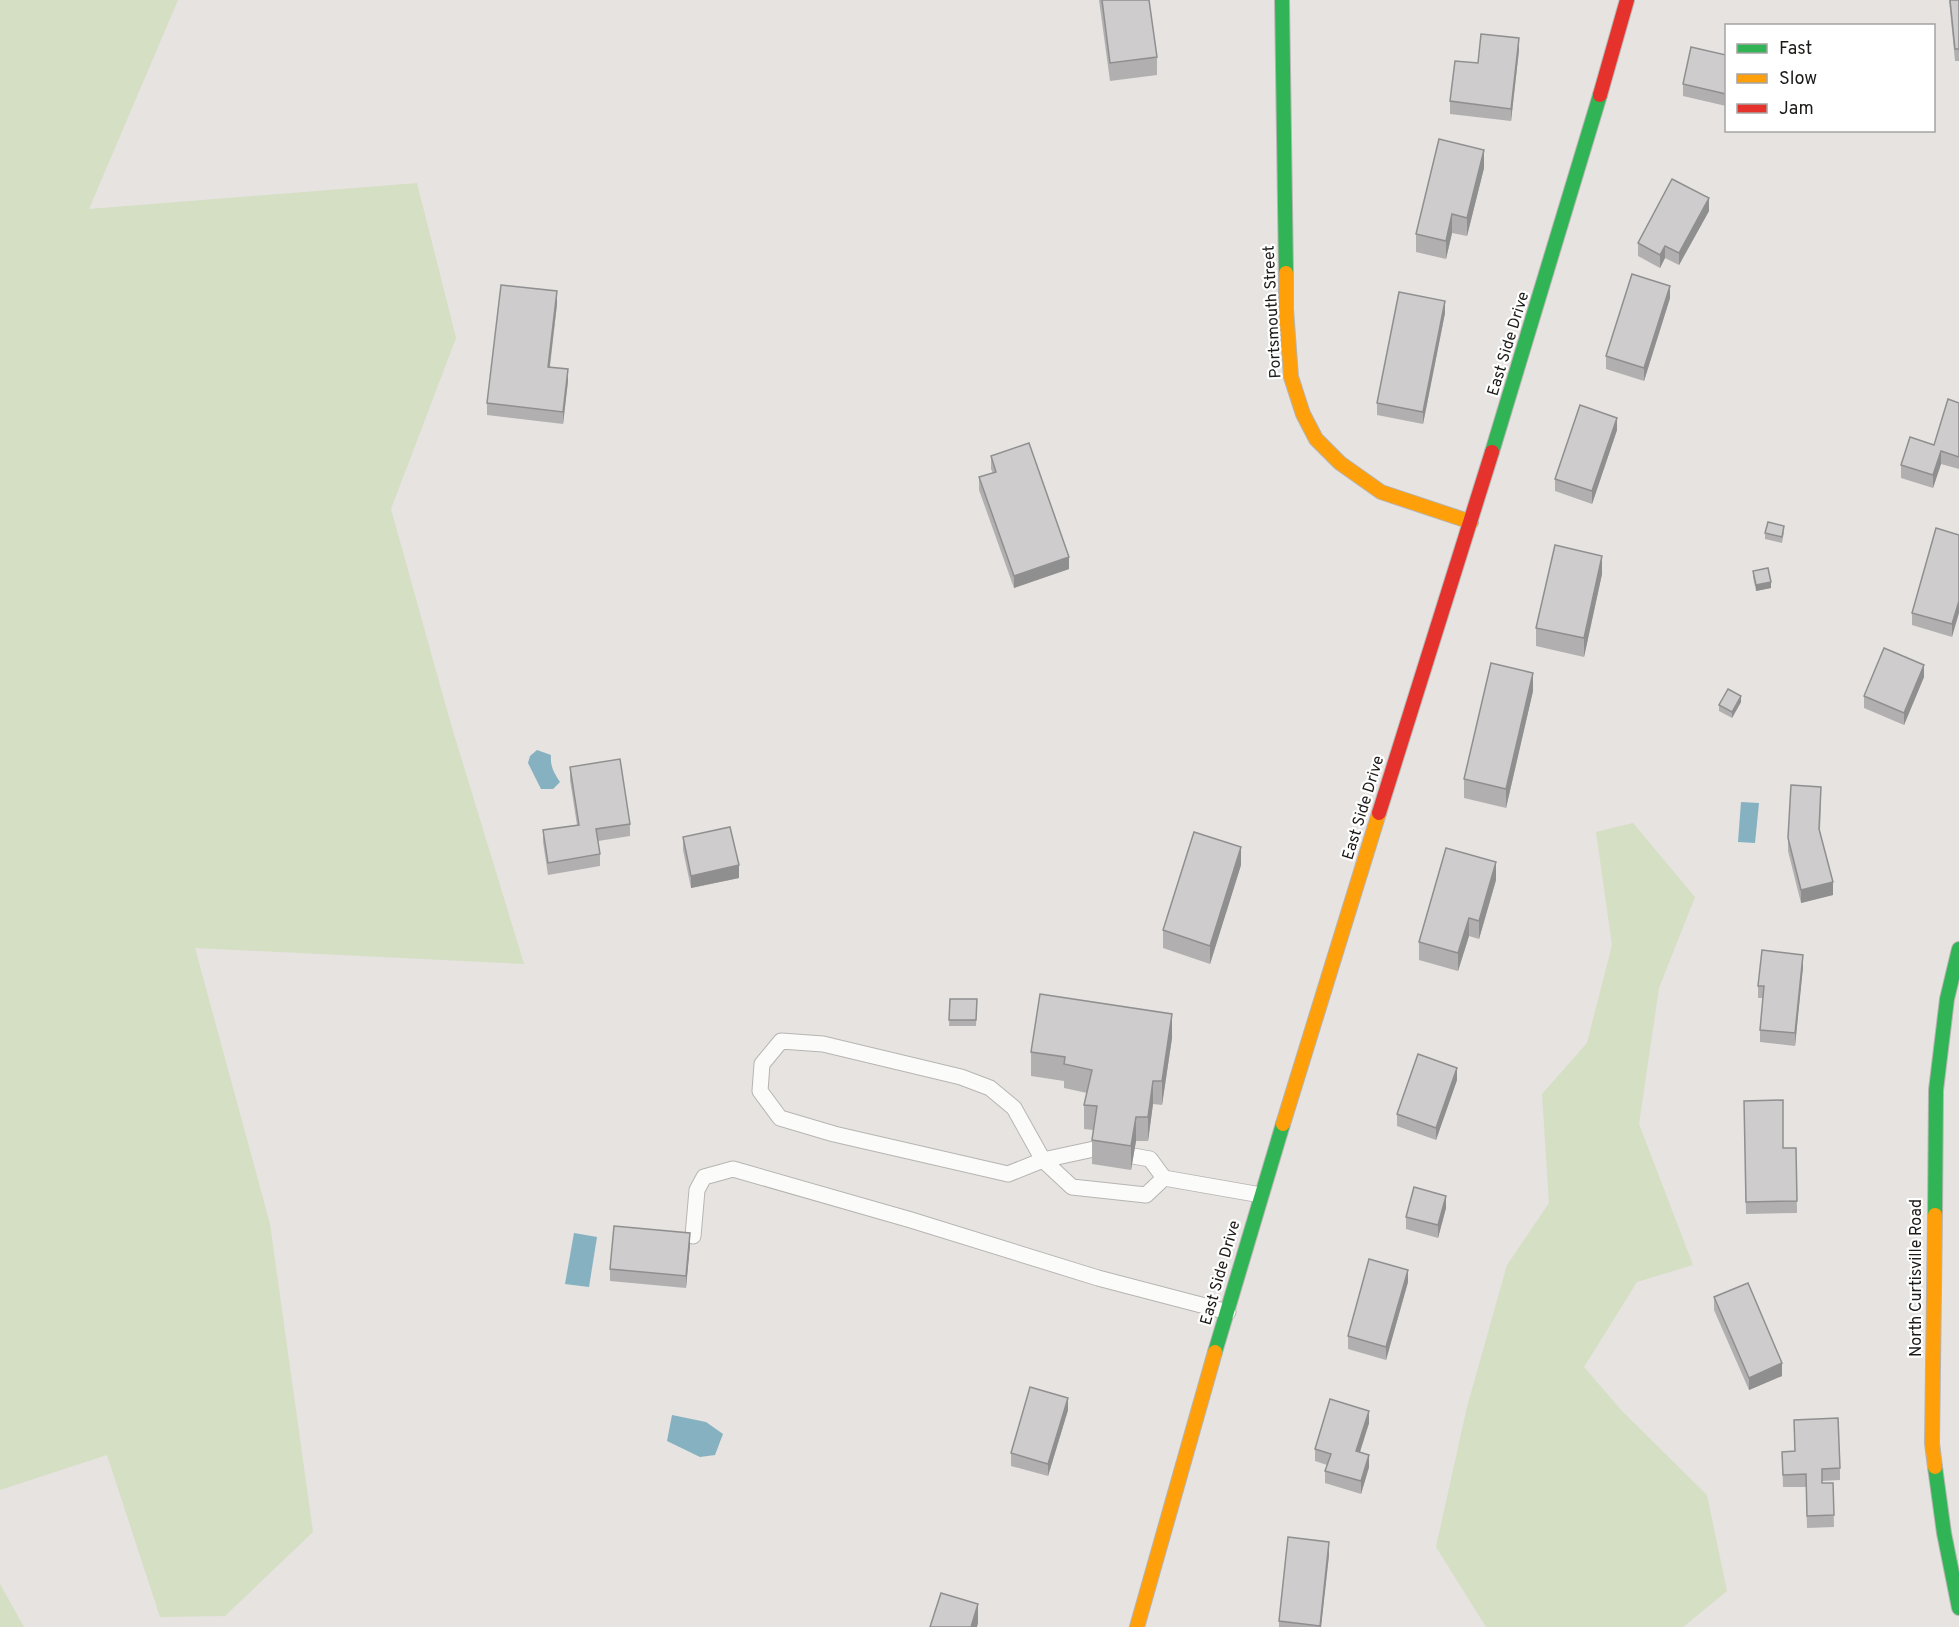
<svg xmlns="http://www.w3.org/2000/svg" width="1959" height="1627" font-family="Overpass,sans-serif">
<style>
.green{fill:#d4dfc3}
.water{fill:#85b1c0}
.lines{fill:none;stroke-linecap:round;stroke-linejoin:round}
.lane-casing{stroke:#b7b5b2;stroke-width:17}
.fast-casing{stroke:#b7b5b2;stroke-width:16}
.slow-casing{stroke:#b7b5b2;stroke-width:16}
.jam-casing{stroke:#b7b5b2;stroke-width:16}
.lane{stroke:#fbfbfa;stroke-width:15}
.fast{stroke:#30b455;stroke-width:14}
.slow{stroke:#ff9f0a;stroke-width:14}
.jam{stroke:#e5322d;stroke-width:14}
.wall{fill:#b1afb0}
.shaded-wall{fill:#908f90}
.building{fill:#cecccd;stroke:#908f90;stroke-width:1.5}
.labels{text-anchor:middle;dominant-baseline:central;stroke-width:4.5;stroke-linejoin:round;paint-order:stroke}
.street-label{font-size:16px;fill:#1d1b19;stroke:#fff}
</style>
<rect width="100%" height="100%" fill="#e6e3e0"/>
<g class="green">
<path d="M0,0H178L89,209L417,183L456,338L391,509L450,721L524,964L195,948L270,1224L313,1532L225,1616L160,1617L107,1455L0,1490Z"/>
<path d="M1633,823L1695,897L1659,988L1639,1124L1693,1265L1637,1282L1584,1367L1622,1411L1707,1495L1727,1591L1683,1627H1486L1436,1547L1467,1407L1507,1265L1549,1203L1542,1094L1587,1043L1612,945L1596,832Z"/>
<path d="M0,1584L24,1627H0Z"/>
</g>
<g class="water">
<path d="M537,750L551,755C550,766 554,773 560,782L553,789H541L528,763L530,756Z"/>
<path d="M1741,802L1759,803L1755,843L1738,842Z"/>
<path d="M574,1233L597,1237L589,1287L565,1284Z"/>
<path d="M672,1415L706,1422L723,1434L715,1455L700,1457L667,1441Z"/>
</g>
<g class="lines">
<g class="lane-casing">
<g id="lane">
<path d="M781,1041L823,1044L961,1077L990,1088L1014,1108L1043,1160L1008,1174L834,1134L780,1118L760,1091L762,1064Z"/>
<path d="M1094,1149L1043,1160L1072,1187L1146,1195L1164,1178L1150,1159L1133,1156"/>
<path d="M1164,1178L1261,1195"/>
<path d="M693,1236L697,1190L704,1177L733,1169L911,1220L1098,1278L1228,1312"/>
</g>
</g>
<g class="fast-casing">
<g id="fast">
<path d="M1282,0L1286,273"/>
<path d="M1492,452L1600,95"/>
<path d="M1935,1215L1936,1090L1947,999L1959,949"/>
<path d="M1215,1352L1283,1124"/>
<path d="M1935,1467L1944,1533L1959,1608"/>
</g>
</g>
<g class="slow-casing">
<g id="slow">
<path d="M1286,273V309L1291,377L1303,414L1316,439L1340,463L1381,492L1471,522"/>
<path d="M1283,1124L1379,813"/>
<path d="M1935,1215L1932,1443L1935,1467"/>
<path d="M1137,1627L1215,1352"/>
</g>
</g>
<g class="jam-casing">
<g id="jam">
<path d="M1600,95L1627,0"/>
<path d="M1379,813L1492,452"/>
</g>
</g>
<use href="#lane" class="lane"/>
<use href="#fast" class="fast"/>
<use href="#slow" class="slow"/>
<use href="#jam" class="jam"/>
</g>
<g class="wall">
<path d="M1099,0H1149L1157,57V75L1110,81Z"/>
<path d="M1949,0H1959V61H1955Z"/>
<path d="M1519,50L1511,121L1450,114V101L1478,63Z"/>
<path d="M1726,55V106L1683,96V84Z"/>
<path d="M1484,168L1467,236L1452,233L1446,259L1416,252V234Z"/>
<path d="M1709,211L1679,265L1665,258L1660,268L1638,256V243Z"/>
<path d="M1670,298L1644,381L1606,369V356Z"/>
<path d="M557,304L550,367L568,381L563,424L487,415V403Z"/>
<path d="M1445,313L1423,424L1377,415V403Z"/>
<path d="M1959,403V469L1941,464L1933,488L1901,478V465L1934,445Z"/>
<path d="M1617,430L1592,504L1555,491V479Z"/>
<path d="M991,456L1069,569L1014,588L979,490V477L993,473L991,469Z"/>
<path d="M1784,532L1782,543L1765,539V533Z"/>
<path d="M1959,535L1952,637L1912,625V613Z"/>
<path d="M1753,571L1771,588L1756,591L1753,577Z"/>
<path d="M1602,574L1584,657L1536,646V628Z"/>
<path d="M1924,677L1904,725L1864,708V696Z"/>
<path d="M1533,691L1506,808L1464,798V779Z"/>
<path d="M1741,702L1732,718L1719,711V705Z"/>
<path d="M570,767L630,824V836L598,841L600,854V866L548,875L543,842V830L577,825L570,780Z"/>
<path d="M1821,799L1820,831L1833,895L1801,903L1788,851V838Z"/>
<path d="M683,837L739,878L691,888L683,850Z"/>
<path d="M1241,865L1210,964L1163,948V930Z"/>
<path d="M1496,880L1479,939L1469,936L1458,971L1419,960V942Z"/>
<path d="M1803,967L1795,1046L1760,1042V1030L1763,998H1758V986Z"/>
<path d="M950,999H977L976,1026H949Z"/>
<path d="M1172,1038L1162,1105L1153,1104L1148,1141H1136L1131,1170L1092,1164V1140L1093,1130L1084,1129V1105L1087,1093L1064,1088V1081L1031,1076V1052Z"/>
<path d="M1457,1080L1436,1140L1397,1126V1114Z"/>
<path d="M1744,1101L1783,1148H1796L1797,1213L1746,1214Z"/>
<path d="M1446,1208L1438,1238L1406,1229V1217Z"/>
<path d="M690,1245L686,1288L610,1281V1269Z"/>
<path d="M1408,1282L1386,1360L1348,1349V1336Z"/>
<path d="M1714,1297L1782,1376L1749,1390L1714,1310Z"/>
<path d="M1068,1410L1048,1476L1011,1466V1453Z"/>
<path d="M1369,1423L1360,1452L1369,1467L1361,1494L1325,1483V1471L1327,1465L1315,1461V1449Z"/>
<path d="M1782,1452L1840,1468V1480L1822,1481V1483H1833L1834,1527L1807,1528L1806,1487H1783Z"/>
<path d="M1329,1555L1321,1627H1279V1621Z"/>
</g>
<g class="shaded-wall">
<path d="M1519,38V50L1511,121V109Z"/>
<path d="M1484,150V168L1467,236V218Z"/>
<path d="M1709,198V211L1679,265V253Z"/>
<path d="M1452,214V233L1446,259V241Z"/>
<path d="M1665,246V258L1660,268V255Z"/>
<path d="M1670,286V298L1644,381V368Z"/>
<path d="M557,291V304L548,379V367Z"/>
<path d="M1445,301V313L1423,424V412Z"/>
<path d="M568,369V381L563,424V412Z"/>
<path d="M1617,418V430L1592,504V491Z"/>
<path d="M1941,451V464L1933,488V475Z"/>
<path d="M1602,556V574L1584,657V638Z"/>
<path d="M1069,557V569L1014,588V576Z"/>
<path d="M1771,582V588L1756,591V585Z"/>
<path d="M1959,601V613L1952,637V624Z"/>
<path d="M1924,665V677L1904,725V713Z"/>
<path d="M1533,673V691L1506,808V789Z"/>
<path d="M1741,696V702L1732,718V712Z"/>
<path d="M1241,847V865L1210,964V946Z"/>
<path d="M1496,862V880L1479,939V921Z"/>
<path d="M739,865V878L691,888V876Z"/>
<path d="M1833,882V895L1801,903V890Z"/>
<path d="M1469,918V936L1458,971V953Z"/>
<path d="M1803,955V967L1795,1046V1033Z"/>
<path d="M1172,1014V1038L1162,1105V1081Z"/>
<path d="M1457,1068V1080L1436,1140V1128Z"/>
<path d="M1153,1081V1104L1148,1141V1117Z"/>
<path d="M1136,1117V1141L1131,1170V1146Z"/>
<path d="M1446,1196V1208L1438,1238V1225Z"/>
<path d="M690,1233V1245L686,1288V1276Z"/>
<path d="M1408,1270V1282L1386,1360V1347Z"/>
<path d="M1782,1363V1376L1749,1390V1378Z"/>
<path d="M1068,1398V1410L1048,1476V1464Z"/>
<path d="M1369,1411V1423L1356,1464V1451Z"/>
<path d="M1369,1455V1467L1361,1494V1481Z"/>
<path d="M1329,1542V1555L1321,1627H1320Z"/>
<path d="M978,1604V1623L977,1627H971Z"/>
</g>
<g class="building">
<path d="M1102,0H1149L1157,57L1110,63Z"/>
<path d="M1950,0H1959V49H1955Z"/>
<path d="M1481,34L1519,38L1511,109L1450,101L1455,61L1478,63Z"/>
<path d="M1691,47L1726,55V94L1683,84Z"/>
<path d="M1439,139L1484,150L1467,218L1452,214L1446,241L1416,234Z"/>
<path d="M1672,179L1709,198L1679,253L1665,246L1660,255L1638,243Z"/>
<path d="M1632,274L1670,286L1644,368L1606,356Z"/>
<path d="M501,285L557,291L548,367L568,369L563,412L487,403Z"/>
<path d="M1399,292L1445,301L1423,412L1377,403Z"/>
<path d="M1948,399L1959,403V457L1941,451L1933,475L1901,465L1910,437L1934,445Z"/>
<path d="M1580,405L1617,418L1592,491L1555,479Z"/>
<path d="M1029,443L1069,557L1014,576L979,477L996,472L991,456Z"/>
<path d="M1768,522L1784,526L1782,537L1765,533Z"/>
<path d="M1936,528L1959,535V601L1952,624L1912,613Z"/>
<path d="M1555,545L1602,556L1584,638L1536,628Z"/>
<path d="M1768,568L1771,582L1756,585L1753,571Z"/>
<path d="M1884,648L1924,665L1904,713L1864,696Z"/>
<path d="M1491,663L1533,673L1506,789L1464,779Z"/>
<path d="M1728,689L1741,696L1732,712L1719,705Z"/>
<path d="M620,759L630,824L596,829L600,854L548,863L543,830L579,825L570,767Z"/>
<path d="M1791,785L1821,787L1819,829L1833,882L1801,890L1788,838Z"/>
<path d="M730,827L739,865L691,876L683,837Z"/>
<path d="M1194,832L1241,847L1210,946L1163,930Z"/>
<path d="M1446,848L1496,862L1479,921L1469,918L1458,953L1419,942Z"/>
<path d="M1762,950L1803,955L1795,1033L1760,1030L1764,986H1758Z"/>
<path d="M1040,994L1172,1014L1162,1081H1153L1148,1117H1136L1131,1146L1092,1140L1097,1106L1084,1105L1092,1070L1064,1064L1065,1057L1031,1052Z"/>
<path d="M950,999H977L976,1020H949Z"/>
<path d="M1418,1054L1457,1068L1436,1128L1397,1114Z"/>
<path d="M1783,1100V1148H1796L1797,1201L1746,1202L1744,1101Z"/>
<path d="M1414,1187L1446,1196L1438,1225L1406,1217Z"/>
<path d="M614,1226L690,1233L686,1276L610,1269Z"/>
<path d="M1369,1259L1408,1270L1386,1347L1348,1336Z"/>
<path d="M1748,1283L1782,1363L1749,1378L1714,1297Z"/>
<path d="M1030,1387L1068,1398L1048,1464L1011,1453Z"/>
<path d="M1330,1399L1369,1411L1356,1451L1369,1455L1361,1481L1325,1471L1331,1454L1315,1449Z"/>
<path d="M1838,1418L1840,1468L1822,1469V1483H1833L1834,1515L1807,1516L1806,1474L1783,1475L1782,1452L1795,1451L1794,1420Z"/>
<path d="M1288,1537L1329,1542L1320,1626L1279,1621Z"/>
<path d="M941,1593L978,1604L971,1627H930Z"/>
</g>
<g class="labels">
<g class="street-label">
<text transform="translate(1273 312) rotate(-93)">Portsmouth Street</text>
<text transform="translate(1509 344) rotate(-73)">East Side Drive</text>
<text transform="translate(1364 808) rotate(-73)">East Side Drive</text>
<text transform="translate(1221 1273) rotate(-74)">East Side Drive</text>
<text transform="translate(1917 1278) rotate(-90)">North Curtisville Road</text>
</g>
</g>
<rect x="1725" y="24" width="210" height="108" fill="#ffffff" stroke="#a5a4a3" stroke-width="1.5"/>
<rect x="1737" y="44" width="30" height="9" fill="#30b455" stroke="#a5a4a3" stroke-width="1.5"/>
<text x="1779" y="54" font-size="18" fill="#1d1b19">Fast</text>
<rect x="1737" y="74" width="30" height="9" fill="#ff9f0a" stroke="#a5a4a3" stroke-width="1.5"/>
<text x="1779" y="84" font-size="18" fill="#1d1b19">Slow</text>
<rect x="1737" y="104" width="30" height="9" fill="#e5322d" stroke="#a5a4a3" stroke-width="1.5"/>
<text x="1779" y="114" font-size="18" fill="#1d1b19">Jam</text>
</svg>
